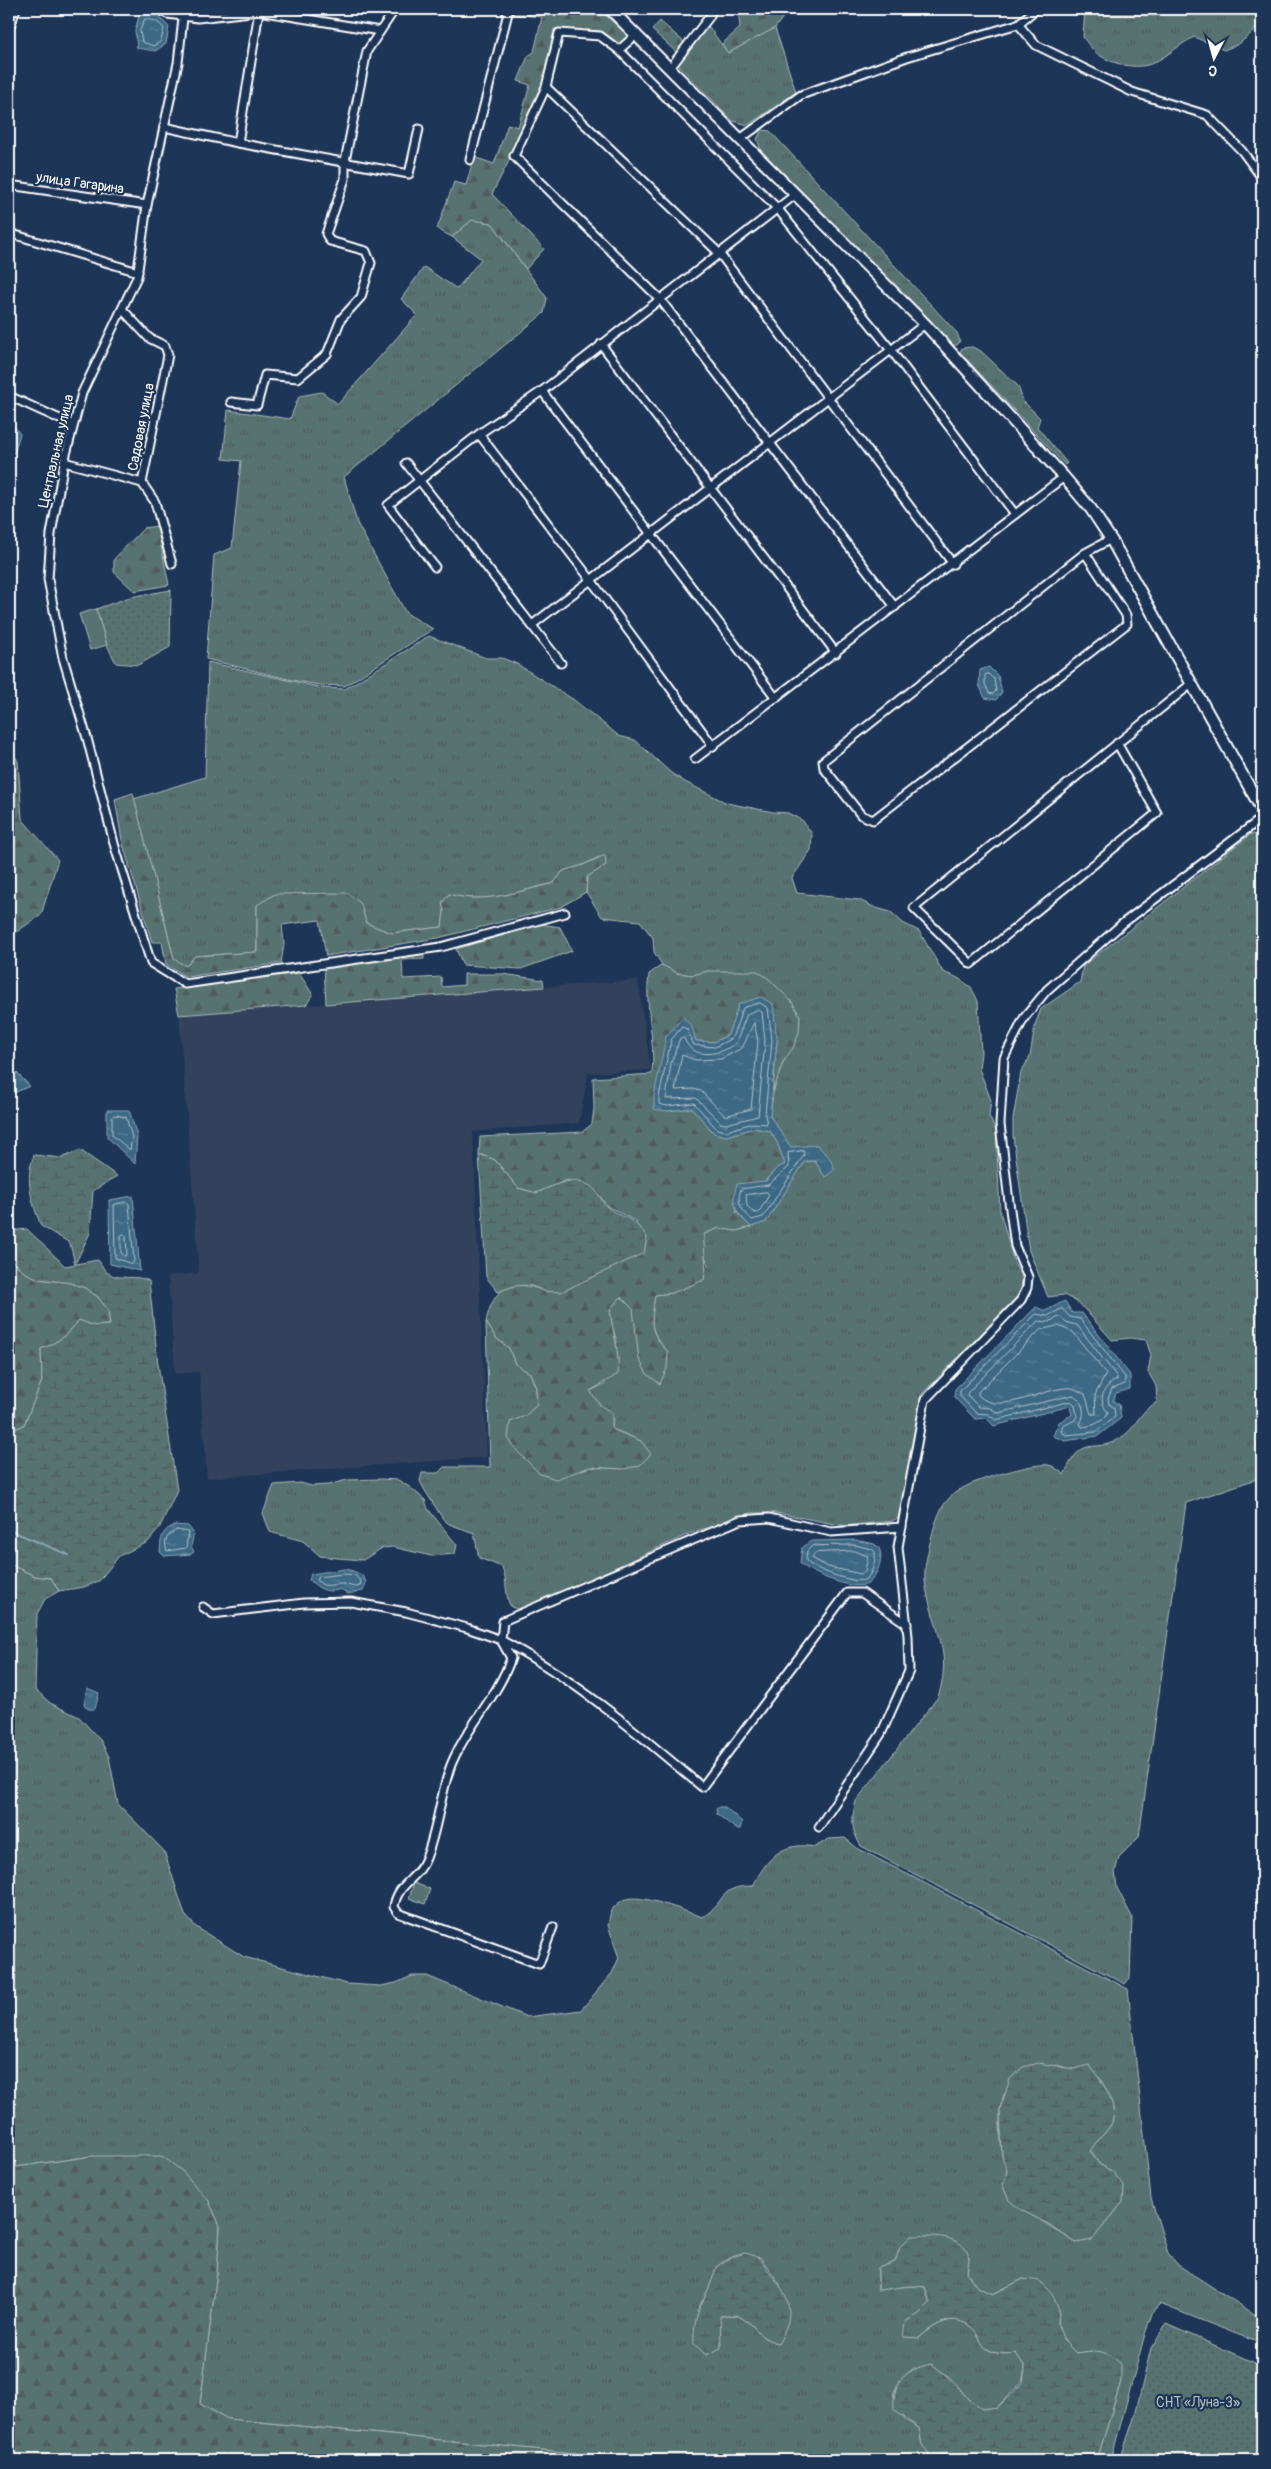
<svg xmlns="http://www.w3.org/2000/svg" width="1271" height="2469" font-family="Pangolin,sans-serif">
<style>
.built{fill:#30425c}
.grass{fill:url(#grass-tufts);stroke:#aab9b8;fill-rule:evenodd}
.forest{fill:url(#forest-firs);stroke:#aab9b8}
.wetland{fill:url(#wetland-marsh);stroke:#aab9b8}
.park{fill:url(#park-crowns);stroke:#aab9b8}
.garden{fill:url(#garden-dots);stroke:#aab9b8}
.pitch{fill:#567371;stroke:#aab9b8}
.water{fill:url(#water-ripples);stroke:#8ba5b6}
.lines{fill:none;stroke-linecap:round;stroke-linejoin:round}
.shore{stroke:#b2c3ce;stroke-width:1}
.stream{stroke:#8ba5b6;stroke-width:2}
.minor-casing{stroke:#fff;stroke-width:11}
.secondary-casing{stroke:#fff;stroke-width:14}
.minor{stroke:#1d3557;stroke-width:7}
.secondary{stroke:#1d3557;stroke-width:10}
.labels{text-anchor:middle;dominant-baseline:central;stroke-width:4.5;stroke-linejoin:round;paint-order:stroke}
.street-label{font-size:14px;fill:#fff;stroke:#1d3557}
.park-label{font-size:14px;fill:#b3c0bf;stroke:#1d3557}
</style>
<defs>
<pattern id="grass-tufts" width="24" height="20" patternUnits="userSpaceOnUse" patternTransform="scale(1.25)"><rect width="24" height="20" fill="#567371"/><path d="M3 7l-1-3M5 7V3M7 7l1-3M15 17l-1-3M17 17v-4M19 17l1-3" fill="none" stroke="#505c5b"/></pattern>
<pattern id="forest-firs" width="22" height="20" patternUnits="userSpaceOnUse" patternTransform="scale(1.25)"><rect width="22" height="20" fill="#567371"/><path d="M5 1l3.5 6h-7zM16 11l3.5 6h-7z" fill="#505c5b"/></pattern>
<pattern id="wetland-marsh" width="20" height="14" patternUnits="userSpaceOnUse" patternTransform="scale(1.25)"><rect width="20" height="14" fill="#567371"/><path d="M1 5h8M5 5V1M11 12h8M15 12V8" fill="none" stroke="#505c5b"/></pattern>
<pattern id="park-crowns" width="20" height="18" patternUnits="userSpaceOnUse" patternTransform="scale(1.25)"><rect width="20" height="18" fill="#567371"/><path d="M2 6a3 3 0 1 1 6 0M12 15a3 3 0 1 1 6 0" fill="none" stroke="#505c5b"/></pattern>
<pattern id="garden-dots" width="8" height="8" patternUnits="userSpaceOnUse" patternTransform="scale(1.25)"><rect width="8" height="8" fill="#567371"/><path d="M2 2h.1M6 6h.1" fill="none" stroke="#505c5b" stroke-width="1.8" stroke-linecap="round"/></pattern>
<pattern id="water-ripples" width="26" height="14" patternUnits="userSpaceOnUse" patternTransform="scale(1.25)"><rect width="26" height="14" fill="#3e6985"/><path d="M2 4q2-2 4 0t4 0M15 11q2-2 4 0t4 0" fill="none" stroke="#5b8097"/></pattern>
</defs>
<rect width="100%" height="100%" fill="#1d3557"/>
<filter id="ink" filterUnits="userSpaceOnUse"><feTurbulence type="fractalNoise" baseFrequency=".02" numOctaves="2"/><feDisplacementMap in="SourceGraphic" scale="10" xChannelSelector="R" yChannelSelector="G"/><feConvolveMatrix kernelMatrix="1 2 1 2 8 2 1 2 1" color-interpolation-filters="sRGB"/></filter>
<g filter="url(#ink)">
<path class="built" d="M638,980L651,1070L588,1073L579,1123L473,1132L487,1457L207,1478L199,1372L175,1374L168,1276L199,1273L179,1015Z"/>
<g class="grass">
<path d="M1085,9H1262V24L1239,44L1224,50L1194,37C1180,44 1169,55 1155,62C1138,72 1106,63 1093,50C1089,46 1086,41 1083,37Z"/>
<path d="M708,26L728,53L775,28L796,92L748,125L733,121L679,66V62Z"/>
<path d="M762,130L770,131L957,333L960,341L957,345H950L762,153L757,139Z"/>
<path d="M472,220L492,223L547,298L544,313L344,477L357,523L406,613L433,629L345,686L319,685L292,680L206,659L214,555L232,548L241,461L223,459L228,410L290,419L299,396L322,392L338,404L417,315L401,299L424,267L457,289L481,259L452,237Z"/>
<path d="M972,347L981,351L1018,386L1023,401L1040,418L1037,427L1067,463L1065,465L960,352L962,348Z"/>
<path d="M429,636L486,658H502L517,664L574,700L619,736L635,740L671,773L685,782L727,803L773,812L788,813L803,821L812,834L811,850L792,878L797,893L859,900L876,908L891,912L903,923L919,931L943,972L958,978L971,987L978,1001L981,1053L979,1069L991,1100L989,1116L996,1131L1000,1211L1014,1262L1022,1276L1021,1292L1016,1298L921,1395L900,1517L892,1521L845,1526L777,1513H751L691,1533L533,1605L517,1609L511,1607C504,1595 508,1580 502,1567L479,1558L474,1533L449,1524L443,1519L424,1489L420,1481L422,1473H438L444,1467H490L486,1322L496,1338L509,1348L515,1364L530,1373L536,1388L537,1405L525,1416L510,1422L573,1472L590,1467L623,1469L641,1441L612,1429V1413L600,1405L590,1391L605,1384L617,1342L612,1325L610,1309L621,1297L634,1309L639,1359L668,1352C648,1330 651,1323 655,1295L672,1293L708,1265L703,1250L704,1234L719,1228L736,1231L766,1222L805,1161H815L825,1177L817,1145L791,1148L770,1116C772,1098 775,1080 783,1063C792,1043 798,1039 800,1016L741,971L725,973L708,971L693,975L677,973L662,965L654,952L653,938L640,921L602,917L586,892L587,877L606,865L599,857L583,865L563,871L554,883C520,891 483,905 449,894L442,903L444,911L442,927L391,933L366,923L361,905H257V952L195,956L186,967L174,959L134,799L205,777L208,662L323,688L345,689Z"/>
<path d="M1251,834L1260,835L1262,839V1477L1186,1503L1139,1837L1119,1857L1115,1872L1117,1888L1132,1917L1130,1978L1125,1984L861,1846C851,1830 851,1819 856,1801L938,1697C954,1649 931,1626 925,1581C924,1568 927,1556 930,1543C941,1497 950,1490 996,1475C1008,1472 1042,1461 1052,1466C1056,1468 1061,1472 1064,1475C1084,1430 1093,1457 1122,1437C1134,1429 1136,1420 1145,1411C1148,1408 1153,1405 1157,1402L1156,1386L1148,1372L1151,1355L1146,1340L1130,1338L1112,1340L1079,1303L1064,1295L1048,1297L1029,1251L1013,1136V1119L1021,1072L1030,1057L1035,1025L1041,1009L1080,982L1083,966Z"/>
<path d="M379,1479L398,1480L411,1488L425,1500L428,1509L457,1545L455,1554L431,1556L393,1547L382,1548L363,1560L337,1558L320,1556L303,1541L270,1532L263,1513L274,1485L301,1483L311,1486L328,1485L347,1480Z"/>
<path d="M9,1564L35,1576L51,1578L59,1591L45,1599L37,1614L35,1689L50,1703L79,1717L101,1741L109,1757L118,1804L164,1851L185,1915L196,1927L244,1957L347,1984L381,1986L396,1983L412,1976H427L527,2017L581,2010L612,1973L619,1958L608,1925L611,1910C615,1907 619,1902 623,1900C641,1892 685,1912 703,1917C727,1901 718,1886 753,1886C767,1858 782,1841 815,1847L829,1839L845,1838L857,1848L1128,1989L1151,2198L1168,2253L1178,2265L1262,2319V2344L1160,2304L1153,2311L1145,2334L1111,2460H1097L1121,2381L1092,2351L1076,2353C1060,2338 1057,2331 1059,2309L1023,2279L993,2294L977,2287L967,2273L969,2257L900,2247L895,2262L878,2268V2289C895,2289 907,2284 925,2287L930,2303L919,2314L905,2322L919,2338C936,2323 957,2310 976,2332C980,2337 981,2345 986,2348C995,2355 1005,2354 1016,2353L1025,2367C1022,2390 1019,2382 1006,2398C978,2431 964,2385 945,2374C937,2370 923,2370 914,2368L901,2379L893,2394L905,2420L919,2428L922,2445L964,2460H639L633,2456L583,2454L228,2419L200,2404L217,2272L220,2227L209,2201L93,2156L9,2168ZM1057,2065L1100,2078C1106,2090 1120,2112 1110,2126C1104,2135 1096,2141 1090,2150L1099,2164L1113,2172L1123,2202L1102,2228L1076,2243L1009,2200L1003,2186L1007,2171L1002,2156L1000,2124V2109L1004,2094ZM760,2257L780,2284L778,2344L763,2337L751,2324L737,2315L720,2316L697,2311L712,2282L716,2267Z"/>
</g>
<g class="forest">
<path d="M509,9H577L605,15L628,35L618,45L600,31L554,29L542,85L512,155L492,194L544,249L526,269L492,223L472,220L452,237L437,229L454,182L466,185L474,157L494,164L508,124L518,127L530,85L518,81L528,56L534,52L542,17L511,14Z"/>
<path d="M738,9H789L775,28L728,53L722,44L740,28Z"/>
<path d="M660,21L685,43L676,52L652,30Z"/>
<path d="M157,526L169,585L134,591L114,572V559L144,528Z"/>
<path d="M9,747L18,761L22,819L58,860L41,915L9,937Z"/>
<path d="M133,793L174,959L186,966L195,956L257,952V905L275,894L348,893L361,904L366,923L391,933L442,927L444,911L442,903L449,894C483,905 520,891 554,883L563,871L583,865L605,855L606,865L587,877L586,892L561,907L438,938L326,956L320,920L282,925L284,944L281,963L186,977L166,964L162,942H152L122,841L115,799Z"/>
<path d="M541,924L560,927L572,951L521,969L463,965L456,949Z"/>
<path d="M424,952V959L402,960L403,979L441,977L442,987L464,985V974H503L543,980L544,987L326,1004L324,966Z"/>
<path d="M662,965L677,973L693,975L708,971H757L769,979L792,1002L800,1016L799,1032L793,1048L783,1062L773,1091L777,1040L739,1004L728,1035L714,1042L696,1041L692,1027L667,1111L692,1108L714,1133L726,1136L754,1128L770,1131L777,1142L785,1164L776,1169L736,1212L751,1227L736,1231L719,1228L704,1234C703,1252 708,1262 704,1280L672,1293L655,1295C651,1323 648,1331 668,1352L667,1368L660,1384L647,1374L639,1359L633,1309L621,1297L610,1309C612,1332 620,1351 618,1374L590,1391L600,1405L612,1413V1429L641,1441L651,1454L639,1466L623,1469L590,1467L556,1479L540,1474L517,1451L508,1438L510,1422L525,1416L537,1405L536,1388L530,1373L515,1364L509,1348L496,1338L486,1322C493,1287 511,1278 544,1291L637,1222L607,1206L596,1191L567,1180L536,1193L518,1188L495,1160L479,1154L480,1137L582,1132L592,1124L594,1108L593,1078L652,1074C656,1040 644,1007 649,974Z"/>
<path d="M299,973L313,995L306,1005L179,1015L174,989Z"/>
<path d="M9,1258L24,1272L39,1279L71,1283L85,1288L98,1297L108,1310L110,1325L94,1326L79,1320C68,1335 58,1342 41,1349L42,1381L24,1425L9,1432Z"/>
<path d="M93,2156H162L182,2171L209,2201L220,2226L217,2272L200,2404L228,2419L583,2454L633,2456L639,2460H9V2168Z"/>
</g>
<g class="wetland">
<path d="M80,1150L117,1176L93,1191L90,1233L75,1264L70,1243L41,1226C32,1202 24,1180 34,1155L62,1158Z"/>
<path d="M479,1154L495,1160L518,1188L536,1193C557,1185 577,1171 596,1191C600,1195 602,1203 607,1207C624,1220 632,1215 647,1237L644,1253L561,1292L544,1291L529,1285L514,1286L498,1292L486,1277Z"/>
<path d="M27,1229L65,1266L98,1260C101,1263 104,1271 108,1273C120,1281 136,1274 149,1281L158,1364L177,1490L159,1529L148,1542L119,1556L99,1581L84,1587L59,1591L51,1578L35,1576L9,1564V1432L24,1425L42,1381L41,1349C58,1342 68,1335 79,1320L94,1326L110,1325L108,1310L98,1297L85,1288L71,1283L39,1279L24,1272L9,1258V1231Z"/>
<path d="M1039,2063L1073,2069L1089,2065C1100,2078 1122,2108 1110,2126C1104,2135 1096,2141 1090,2151L1099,2164L1113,2172L1124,2186L1123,2202L1092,2240L1076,2243L1050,2225L1021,2210L1009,2200L1003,2186L1007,2171L1002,2156L1000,2109L1010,2079L1023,2067Z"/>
<path d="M911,2236C929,2236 964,2233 969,2258C969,2262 967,2269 967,2273L977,2287L993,2294L1023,2279L1040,2281L1052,2293L1059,2309L1058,2325L1064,2341L1076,2353C1098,2350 1104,2349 1121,2364V2381L1097,2460H964L947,2453L932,2457L922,2445L919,2428L894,2410C892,2382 904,2370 931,2364L945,2374L969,2400L982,2409L998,2407L1023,2383L1025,2367L1016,2353C1005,2354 995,2355 986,2348C981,2345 980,2337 976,2332C957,2310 936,2323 919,2338L903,2337L905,2322L919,2314L930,2303L925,2287C908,2284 894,2289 878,2290V2268L895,2262L900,2247Z"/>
<path d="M745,2253C764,2258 759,2259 771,2274C792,2299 795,2315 778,2344L763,2337L751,2324L737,2315L720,2316L721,2348L706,2355L694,2344C692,2309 708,2299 716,2267L729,2258Z"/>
</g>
<path class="park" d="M414,1883L430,1889L425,1904L409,1898Z"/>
<g class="garden">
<path d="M171,590L170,647L138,665L116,663L107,645L96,609L130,597Z"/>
<path d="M1166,2324L1262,2366V2460H1120L1135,2415L1151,2348Z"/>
</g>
<path class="pitch" d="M96,609L107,645L90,650L79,614Z"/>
<g class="water">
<path d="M140,12L158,16L169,27L166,44L155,51L137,48L135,31Z"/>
<path d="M9,419L20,434L14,453L9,454Z"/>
<path d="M989,667L998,676L1002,692L996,700L985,698L979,685L980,670Z"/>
<path d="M761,997L773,1004L777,1040L770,1116L791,1147L817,1145L829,1157L835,1169L825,1177L815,1161H805L766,1222L751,1227C736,1211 730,1206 737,1184L766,1181L776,1169L785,1164L777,1142L770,1131L754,1128L726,1136L714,1133L692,1108L667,1111L654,1109V1096L666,1037L683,1017L692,1027L696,1041L714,1042L728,1035L739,1004Z"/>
<path d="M13,1069L30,1086L9,1095V1071Z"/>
<path d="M107,1110H129L137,1136L135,1164L107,1137Z"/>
<path d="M133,1196L140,1271L110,1264L109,1200Z"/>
<path d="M1065,1301L1072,1313H1082L1130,1375V1389L1116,1393L1113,1401L1119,1404L1121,1418L1098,1436L1065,1441L1053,1436L1059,1422L1072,1415L1070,1406L994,1426L986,1418L975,1419L954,1397L955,1389L1036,1307L1045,1311Z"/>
<path d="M175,1525L188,1526C195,1533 193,1538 191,1546L194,1552L191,1554L164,1556L160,1552C161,1538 161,1531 175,1525Z"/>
<path d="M856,1540C861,1542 869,1542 874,1544C889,1550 876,1582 865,1585C849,1589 811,1574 800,1563L802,1548L811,1541Z"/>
<path d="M344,1569C356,1571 372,1576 363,1591L348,1594L341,1589C327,1594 320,1589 309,1580L311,1574Z"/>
<path d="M87,1688L99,1693L95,1709H88L84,1704Z"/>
<path d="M719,1807H725L742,1822L740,1829H736L717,1814L716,1809Z"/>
</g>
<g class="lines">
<g class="shore">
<path d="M145,19L156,21L164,28L161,41L154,46L142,42L140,31Z"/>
<path d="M988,674L994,679L996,691L993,694L989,693L985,684V675Z"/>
<path d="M760,1003L768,1008L772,1040L765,1115L767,1124L753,1123L726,1131L717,1129L694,1103L667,1106L659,1104V1097L671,1040L682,1027L687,1029L694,1045L715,1047L732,1038L743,1008Z"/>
<path d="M758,1010L762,1012L765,1041L758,1116L726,1124L721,1123L696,1098L666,1099L671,1063L680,1038H684C692,1061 720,1055 736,1043L747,1014Z"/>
<path d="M754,1023L758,1041L751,1109L725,1116L701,1091L693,1089L675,1090L682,1055L695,1060L721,1059L742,1048Z"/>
<path d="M115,1115L126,1117L132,1137L130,1150L112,1135V1117Z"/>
<path d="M803,1151L804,1155L763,1217L752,1220C742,1210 736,1204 741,1189L768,1185L789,1167L788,1153Z"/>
<path d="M767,1192L769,1195L759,1212L754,1213L747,1206L746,1195Z"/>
<path d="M127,1202L129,1204L134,1261L132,1264L115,1258L114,1205Z"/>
<path d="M123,1234L126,1236L127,1253L125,1256L121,1253V1236Z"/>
<path d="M1062,1309L1070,1317L1080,1319L1125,1377V1384L1112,1389L1108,1399L1109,1404L1114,1408L1115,1416L1096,1432L1066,1435L1061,1432L1063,1426L1075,1420L1077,1416L1075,1405L1071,1401L996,1420L988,1414L976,1413L960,1396V1391L1036,1314L1047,1316Z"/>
<path d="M1060,1317L1068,1323L1077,1325L1117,1377V1380C1103,1385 1097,1401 1108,1412C1104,1422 1093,1426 1082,1427L1080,1424C1086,1414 1084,1401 1073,1395L998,1413L990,1408L979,1407L967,1395L968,1392L1038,1321L1048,1322Z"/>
<path d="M1058,1326L1073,1332L1106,1374L1095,1395L1096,1414H1091L1085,1394L1073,1388C1046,1385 1000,1418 978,1395V1392L1040,1330Z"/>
<path d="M177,1530L188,1532L186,1548L167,1551C163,1541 167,1534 177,1530Z"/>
<path d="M855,1545L872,1549L875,1552C876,1560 872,1577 864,1580C854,1584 813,1569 806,1561L807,1551L812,1546Z"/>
<path d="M854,1551L868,1556L865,1571L861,1574L828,1567L812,1558L815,1553Z"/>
<path d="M344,1574L355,1575L361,1582L360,1586C351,1589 349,1583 340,1584C331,1584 324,1589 317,1580L319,1577Z"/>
</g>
<path class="stream" d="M9,1530L69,1555"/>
<g class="minor-casing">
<g id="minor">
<path d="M159,9L167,14L198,18L259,11L380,31"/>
<path d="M184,9L178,63L147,205L137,277L82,393L64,462L51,534L48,579L63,658L87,738L115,847L151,963L185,984L441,947L565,913"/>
<path d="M1018,24L1036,45L1132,92L1207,115L1242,151L1262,178"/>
<path d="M9,29L16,9"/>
<path d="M619,50L637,34"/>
<path d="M670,68L710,16V9"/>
<path d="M546,87L719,253L953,564"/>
<path d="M164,127L238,143L409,174L419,129"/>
<path d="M740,139L801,95L907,57L1018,24L1036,9"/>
<path d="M238,143L259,11"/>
<path d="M470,160L508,13L505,9"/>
<path d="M9,185L147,205"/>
<path d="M9,233L138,272"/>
<path d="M123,310L149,338L165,346L168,355L142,483L155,502L172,564"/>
<path d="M601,344L836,653"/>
<path d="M542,391L776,698"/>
<path d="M9,396L73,425"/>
<path d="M231,402L257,405L265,375L298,378L327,354L341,319L361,297L371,263L366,251L330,241L326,234L345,179V161L367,51L395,9"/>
<path d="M479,434L591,580L713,746"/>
<path d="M64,462L142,483"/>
<path d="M406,463L561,663"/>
<path d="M1085,553L1126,615L1127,624L873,820L861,815L824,768L823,761L1085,553L1111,539"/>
<path d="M435,567L388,505L479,434L542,391L796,194"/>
<path d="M895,607L660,299L514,156L546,87L559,33L600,36L619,50L778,209L891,350L1015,514"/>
<path d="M532,625L925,324"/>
<path d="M1117,743L1157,813L971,964L914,908L1191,684"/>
<path d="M695,759L1064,477"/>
<path d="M902,1527L831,1532L769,1518L740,1520L503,1621L501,1640C575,1679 638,1733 702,1787L847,1593H862L907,1624"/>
<path d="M203,1607L213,1614L304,1603L351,1602L406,1612L467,1628L501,1640L511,1658C498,1697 466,1727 451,1765C440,1795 438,1828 426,1858C418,1880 397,1883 394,1907L398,1913L539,1964L553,1927"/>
<path d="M819,1827L881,1734L909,1671L908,1636L898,1547L925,1400L1021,1300L1027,1288L1028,1277L1015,1246L1009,1202L1000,1124L1004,1058L1024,1018L1047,990L1122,924L1262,818"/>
</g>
</g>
<g class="secondary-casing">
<path id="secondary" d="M610,9L925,324L1064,477L1091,509L1112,541L1262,810"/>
</g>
<use href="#minor" class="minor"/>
<use href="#secondary" class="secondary"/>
</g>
</g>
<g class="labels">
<g class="street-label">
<text transform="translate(80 183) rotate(8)">улица Гагарина</text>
<text transform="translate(141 427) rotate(-79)">Садовая улица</text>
<text transform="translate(56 451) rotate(-77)">Центральная улица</text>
</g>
<g class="park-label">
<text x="1198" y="2402">СНТ «Луна-3»</text>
</g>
</g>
<rect width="1271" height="2469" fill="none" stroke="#1d3557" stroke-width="30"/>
<rect x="15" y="15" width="1241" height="2439" fill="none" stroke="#fff" stroke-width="2" filter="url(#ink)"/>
<g transform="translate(1214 58) rotate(186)" stroke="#1d3557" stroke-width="4" paint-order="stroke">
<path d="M0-4L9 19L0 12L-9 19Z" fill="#ffffff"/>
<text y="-8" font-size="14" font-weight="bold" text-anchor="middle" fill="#ffffff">С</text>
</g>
</svg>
